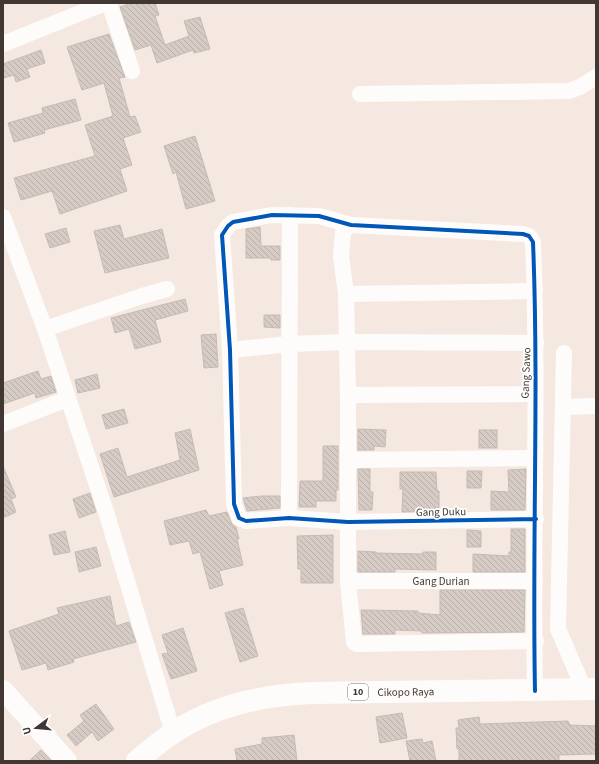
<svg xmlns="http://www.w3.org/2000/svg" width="599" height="764" font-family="'Source Sans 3',sans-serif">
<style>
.building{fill:url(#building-back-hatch);stroke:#c5bbb6}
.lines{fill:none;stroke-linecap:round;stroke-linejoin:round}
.minor{stroke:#fefcfa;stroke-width:16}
.major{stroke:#fefcfa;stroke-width:20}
.highway{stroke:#fefcfa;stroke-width:22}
.cycleway-casing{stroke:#fff;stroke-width:6}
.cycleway{stroke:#0057b8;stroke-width:4}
.labels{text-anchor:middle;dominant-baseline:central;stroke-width:3.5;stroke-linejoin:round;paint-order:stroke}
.shield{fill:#fff;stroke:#7a7470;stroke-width:1}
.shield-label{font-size:10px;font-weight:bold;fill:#413833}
.street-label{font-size:11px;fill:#413833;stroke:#fff}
</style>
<defs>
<pattern id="building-back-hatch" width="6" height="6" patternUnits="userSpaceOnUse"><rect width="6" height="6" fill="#d6ccc5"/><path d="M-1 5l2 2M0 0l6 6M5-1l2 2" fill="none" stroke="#b9b0aa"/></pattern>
</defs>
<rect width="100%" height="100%" fill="#f5e8e1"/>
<g class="building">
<path d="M132,3H155L159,15L155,16L165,45L189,36L184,21L200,17L210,49L194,53L193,50L157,63L151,45L135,50L120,7Z"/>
<path d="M109,34L125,77L119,78L130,117L135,116L141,132L123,138L132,165L120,169L127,191L60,214L52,191L21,200L14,178L95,156L85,125L113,116L104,83L82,90L67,47Z"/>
<path d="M41,50L45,63L27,69L30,77L16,82L14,75L3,78V64Z"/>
<path d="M75,99L81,120L44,130L45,133L14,142L8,123L43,113L42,108Z"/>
<path d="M195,136L215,201L186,209L176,172L173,174L164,146Z"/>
<path d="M120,225L124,239L162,229L169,258L105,273L94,231Z"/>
<path d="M260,227L261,246H280V260H271V258H246V229Z"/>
<path d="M66,228L70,242L50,248L45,234Z"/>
<path d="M185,299L188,311L155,320L161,342L135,349L129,329L115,333L111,318Z"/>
<path d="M264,315H280V328L264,327Z"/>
<path d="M216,334L218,367L204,368L201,335Z"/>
<path d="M38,371L41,379L51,376L56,392L36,398L35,393L3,404V383Z"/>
<path d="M97,374L100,388L78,393L75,380Z"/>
<path d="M124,409L128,423L106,429L102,415Z"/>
<path d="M190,429L199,470L114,497L100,454L118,448L127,477L180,460L175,433Z"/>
<path d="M358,429L386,430L385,447L374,446V450H358Z"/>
<rect x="479" y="430" width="18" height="18"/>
<path d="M323,446H338V490H336V501H316V507H299L300,481H323Z"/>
<path d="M3,466L16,497L11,499L16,512L3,518Z"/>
<path d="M358,469H370V492H373L372,510H359Z"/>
<path d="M526,469L525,510H491V491L509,492L508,470Z"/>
<path d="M467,471H482L481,488H467Z"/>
<path d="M400,472H436L437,491H439V511L402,512L403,489H400Z"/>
<path d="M90,493L96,512L79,518L73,499Z"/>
<path d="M261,496H280V508L247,511L243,498Z"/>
<path d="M206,510L209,516L227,512L232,524L236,527L239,539H237L243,565L219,571L223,585L210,589L200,552L193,554L189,541L170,545L164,521Z"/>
<path d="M511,529H525V572H473V554L509,556V552H511Z"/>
<path d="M467,530L481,531V547H467Z"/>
<path d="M65,531L70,552L54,555L49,535Z"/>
<path d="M333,535V583H301V569H298L297,536Z"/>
<path d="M96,547L101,566L79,572L75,552Z"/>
<path d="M358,551L376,552V553L423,554V552H436V570L395,569V572H358Z"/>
<path d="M440,590H525L524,632L422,633V631L395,630V634H363L361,610L418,611V613L440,615Z"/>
<path d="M110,596L116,626L129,622L136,642L73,659L74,662L48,670L46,663L22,670L9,631L59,614L57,608Z"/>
<path d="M243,608L258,656L240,662L225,613Z"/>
<path d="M183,628L197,671L171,679L162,654L168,653L162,635Z"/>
<path d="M96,704L114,729L98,741L92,732L76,746L67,735L84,721L80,715Z"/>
<path d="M402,713L407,738L380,743L376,717Z"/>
<path d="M479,717L480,724L568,721L570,725L596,726V754L559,755V761H459V749H457L456,728H459L458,720Z"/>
<path d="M294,735L297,761H237L235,749L262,744V738Z"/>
<path d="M422,739L423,743L432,741L436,761H410L406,741Z"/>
<path d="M41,750L52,761H29Z"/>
</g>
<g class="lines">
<g class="minor">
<path d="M109,3L132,71"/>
<path d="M3,44L105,3"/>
<path d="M360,94L569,91L580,87L596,77"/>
<path d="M3,217L45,329L107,515L173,733"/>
<path d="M351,225L344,229L343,232L341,256L346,294L348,395V581L354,642L357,644L536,641"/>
<path d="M346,294L535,291"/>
<path d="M45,329L142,296L167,289"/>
<path d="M230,350L290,344L346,342L536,343"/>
<path d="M564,353L558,629L584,689"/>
<path d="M348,395L534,394"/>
<path d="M563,407L596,406"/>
<path d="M3,424L67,399"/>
<path d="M349,460L535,458"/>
<path d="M289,518L290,215"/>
<path id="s1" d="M348,581H535"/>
<path d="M535,691C532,541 539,391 533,242L529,236L523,234L351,225L319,216L272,215L233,222L228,226L222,235L230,350L234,504L239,518L246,521L289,518L348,522L536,519"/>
</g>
<path class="major" d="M3,690L67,761"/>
<path class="highway" id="s2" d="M137,761C148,752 160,741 173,733C213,706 264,695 311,693L596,689"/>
<g class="cycleway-casing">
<path id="cycleway" d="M535,691C532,541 539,391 533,242L529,236L523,234L351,225L319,216L272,215L233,222L228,226L222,235L230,350L234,504L239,518L246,521L289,518L348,522L536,519"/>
</g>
<use href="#cycleway" class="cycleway"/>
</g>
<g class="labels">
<rect class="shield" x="348" y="684" width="20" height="16" rx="3"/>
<g class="shield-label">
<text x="358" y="692">10</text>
</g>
<g class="street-label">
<text transform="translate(526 373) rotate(-88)">Gang Sawo</text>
<text transform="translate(441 512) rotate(-1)">Gang Duku</text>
<text stroke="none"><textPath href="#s1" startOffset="93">Gang Durian</textPath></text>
<text stroke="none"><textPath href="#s2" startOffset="286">Cikopo Raya</textPath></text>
</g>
</g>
<rect width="599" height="764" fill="none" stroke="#413833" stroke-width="8"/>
<g transform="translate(36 728) rotate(254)" stroke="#ffffff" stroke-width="3" paint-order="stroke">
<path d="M0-3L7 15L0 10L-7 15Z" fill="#413833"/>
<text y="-6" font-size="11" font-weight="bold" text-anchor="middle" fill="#413833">U</text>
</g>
</svg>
